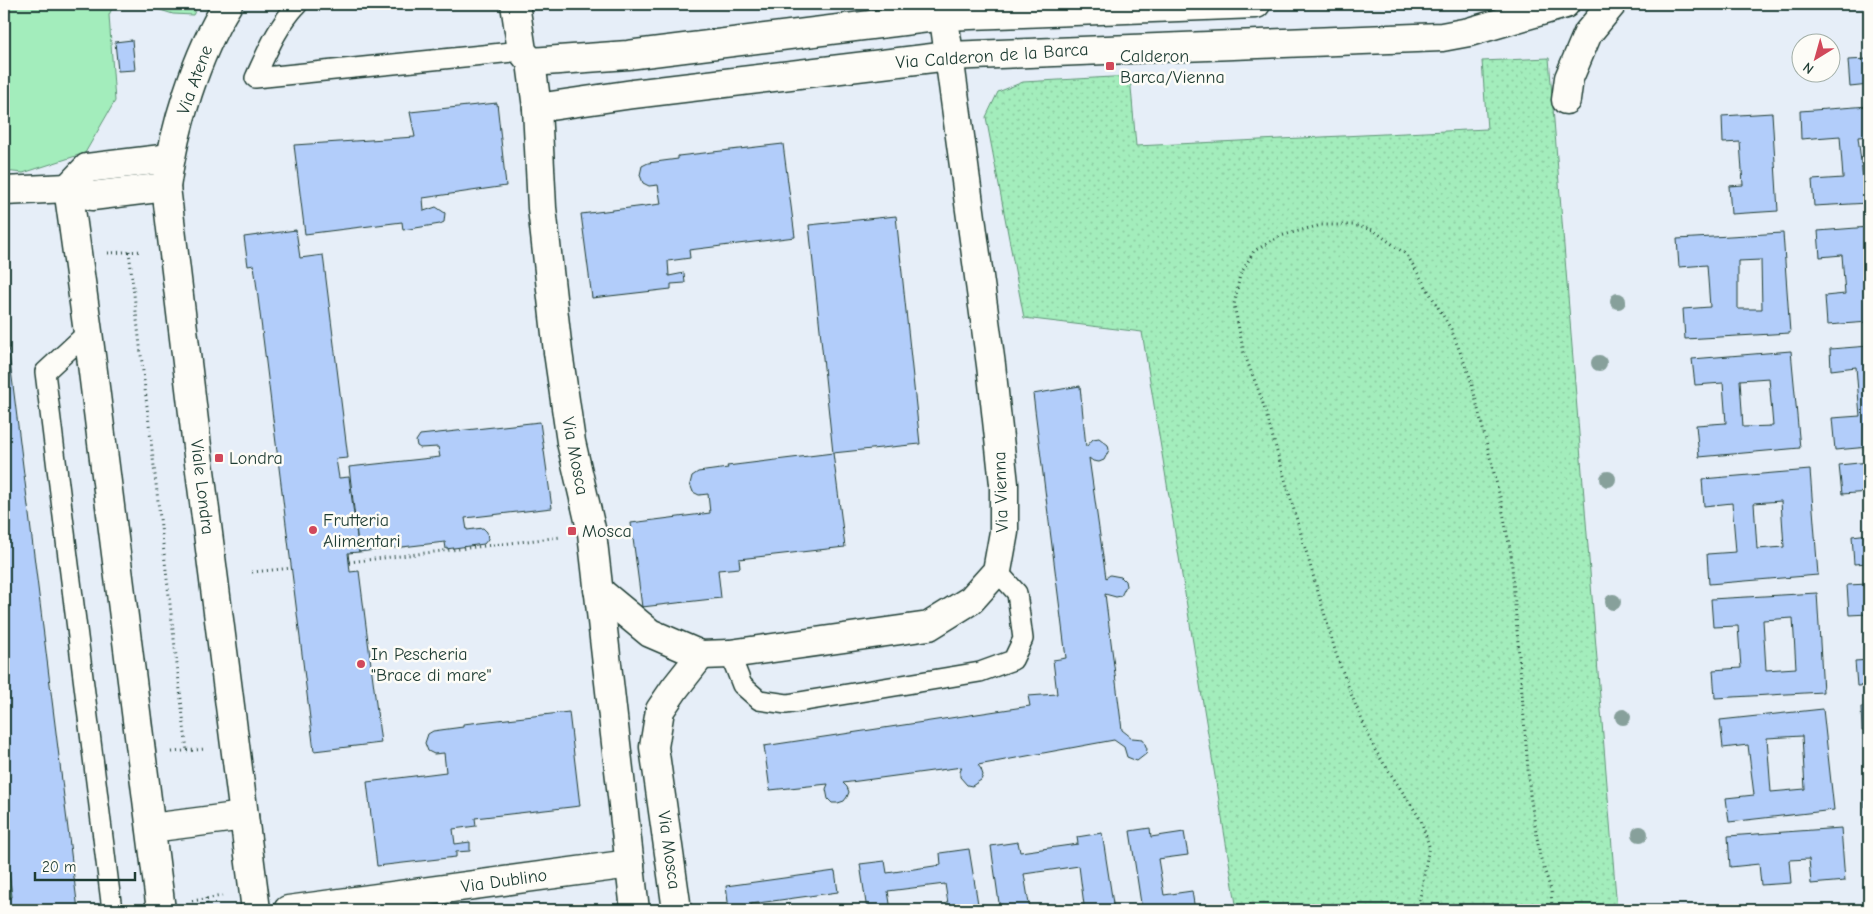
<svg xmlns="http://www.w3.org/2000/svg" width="1873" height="914" font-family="'Comic Neue',sans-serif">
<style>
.green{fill:#a3edbc;stroke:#619578}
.park{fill:url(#park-dots);stroke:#619578}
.building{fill:#b2cdfa;stroke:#1f3d34;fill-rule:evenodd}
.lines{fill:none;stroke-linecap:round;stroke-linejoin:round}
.lane-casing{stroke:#1f3d34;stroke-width:22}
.street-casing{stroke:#1f3d34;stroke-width:31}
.path{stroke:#1f3d34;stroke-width:3;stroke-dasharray:1 4;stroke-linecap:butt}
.lane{stroke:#fdfcf7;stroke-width:19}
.street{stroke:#fdfcf7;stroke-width:28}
.tree{fill:#87a09b}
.poi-dot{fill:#d1495b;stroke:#fdfcf7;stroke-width:2}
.labels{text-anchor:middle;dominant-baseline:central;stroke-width:5;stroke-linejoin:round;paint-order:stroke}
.street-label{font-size:18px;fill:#1f3d34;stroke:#fdfcf7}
.poi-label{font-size:18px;fill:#1f3d34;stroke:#fdfcf7;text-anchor:start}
</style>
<defs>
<pattern id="park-dots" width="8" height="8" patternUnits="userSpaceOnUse" patternTransform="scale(1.25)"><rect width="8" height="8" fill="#a3edbc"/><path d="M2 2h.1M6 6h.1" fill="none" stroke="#8ccca2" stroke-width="1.8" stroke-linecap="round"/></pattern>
</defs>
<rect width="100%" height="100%" fill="#e6eef8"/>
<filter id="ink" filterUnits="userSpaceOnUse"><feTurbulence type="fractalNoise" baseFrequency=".02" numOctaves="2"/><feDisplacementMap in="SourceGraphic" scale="10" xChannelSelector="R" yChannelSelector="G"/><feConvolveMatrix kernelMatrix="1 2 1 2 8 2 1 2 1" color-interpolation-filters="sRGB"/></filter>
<g filter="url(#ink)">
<g class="green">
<path d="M4,4H114L109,15L115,101L85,153L23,173L4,171Z"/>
<path d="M141,4H199L193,15L173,14Z"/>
<path d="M4,828L12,897L4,898Z"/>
</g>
<path class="park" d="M1549,58L1617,910H1237L1142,332L1024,318L986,117L998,92L1023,82L1130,76L1136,146L1487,129L1482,61Z"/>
<g class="building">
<path d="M132,40L135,70L118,71L115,42Z"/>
<path d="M1869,59V85L1850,87L1848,60Z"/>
<path d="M497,103L506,186L423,198L424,211L436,207L445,213L444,222L440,224L403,230L402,222L305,234L294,145L415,137L410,112Z"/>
<path d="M1869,106V136L1858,137L1863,178L1869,177V203L1814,206L1812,180L1843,178L1840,136L1801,139L1800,111Z"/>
<path d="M1772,113L1778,211L1731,214L1729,186L1743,185L1740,142L1723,143L1722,116Z"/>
<path d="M783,144L795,237L689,250L690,258L668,261L669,276L684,273L685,283L671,284V289L592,298L581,214L661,204L658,185L649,186L643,183L640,175L642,166L648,163L678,159V156Z"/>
<path d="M896,216L920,444L833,453L809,225Z"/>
<path d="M1869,227V322L1827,325L1825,296L1845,294L1842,255L1820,257L1818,231Z"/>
<path d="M296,230L300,258L323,255L348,458L336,459L339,478L349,477L359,552L348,553L349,562L350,572L359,571L381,743L314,751L254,265L248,266L244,237Z"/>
<path d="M1783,233L1790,333L1685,339L1683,309L1710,307L1707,265L1679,267L1677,239ZM1761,260L1762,309H1738V261Z"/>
<path d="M4,329H6L78,910H4V898L12,897L4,828Z"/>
<path d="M1869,346V447L1835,450L1832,418L1860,416L1856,367L1831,370L1830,349Z"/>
<path d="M1791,351L1800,448L1699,457L1696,425L1726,423L1723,383L1695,385L1692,359ZM1769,378L1773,426L1743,427L1740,380Z"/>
<path d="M1080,386L1086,447L1093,439L1099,438L1108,445L1109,450L1104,460L1099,462L1093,461L1089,458L1106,578L1110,575L1121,577L1125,581L1126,586L1121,596L1116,597L1105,594L1122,730L1132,738L1143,739L1147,749L1146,754L1137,761L1127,757L1124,747L1114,740L978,765L981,769L983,775L981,780L972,786L967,785L960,777V772L962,767L843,783L847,787L849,792L847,797L844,801L838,803H832L828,799L826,789L828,784L770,790L764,746L1030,706L1028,696L1057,694L1053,660L1066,658L1033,394Z"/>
<path d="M540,422L552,508L465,518L467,530L483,528L487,532L488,539L484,544L446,549L445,542L359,552L349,467L440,457L438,447L420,448L417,446L416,441L420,435Z"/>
<path d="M833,453L845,547L739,559L740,568L718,570L721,598L642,607L631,523L710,513L708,494L699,495L693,492L690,484L692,476L698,472L728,468L727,466Z"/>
<path d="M1869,462V492L1842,494L1839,465Z"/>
<path d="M1810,470L1818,575L1709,584L1707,554L1736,552L1732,503L1704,506L1702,479ZM1781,501L1784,547L1757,549L1754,503Z"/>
<path d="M1869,534V563L1854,564L1852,536Z"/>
<path d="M1869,584V614L1849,615L1847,585Z"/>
<path d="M1817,593L1823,692L1715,698L1713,670L1741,668L1738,626L1713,627L1711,599ZM1793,618L1796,668L1766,670L1763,620Z"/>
<path d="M1869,660V685L1857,686L1855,661Z"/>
<path d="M1861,707H1869V730L1862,731Z"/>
<path d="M1823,709L1834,810L1729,822L1726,798L1754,795L1748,745L1723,748L1720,720ZM1802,736L1805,789L1771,792L1767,738Z"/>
<path d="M569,712L580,806L475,818L476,826L453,829L455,844L470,842V851L456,852V857L377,866L367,782L446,772L444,753L434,754L428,751L425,743L428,734L433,731L463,727V724Z"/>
<path d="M1869,779V807H1865L1864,780Z"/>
<path d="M1150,828L1151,837L1184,832L1188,855L1158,859L1164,895L1192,891L1195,910H1142L1130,831Z"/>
<path d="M1841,828L1845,881L1811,884L1809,859L1789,860L1791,883L1761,885L1759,864L1730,867L1728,836Z"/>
<path d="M1102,833L1114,910H1049L1084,905L1079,866L1024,874L1030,910H1000L991,846L1018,842L1020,852L1078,844L1077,837Z"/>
<path d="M969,849L979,910H949L945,884L888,891L891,910H867L860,864L885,861L887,873L941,865L940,853Z"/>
<path d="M835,871L838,892L751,904L752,910H729L726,886Z"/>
</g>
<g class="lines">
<g class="lane-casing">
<g id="lane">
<path d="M298,4C278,25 267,52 255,78L522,51"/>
<path d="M88,332L45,372L112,910"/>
<path d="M730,654L742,685L759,700L787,704L980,672L1013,660L1023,639L1017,593L997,571"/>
</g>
</g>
<g class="street-casing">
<g id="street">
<path d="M228,4C196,55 174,128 166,187L198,455L256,910"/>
<path d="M515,4L522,51L531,62L537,108L542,208L558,352L571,442L592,533L635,910"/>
<path d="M531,62L628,55L944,16L1256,4"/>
<path d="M1566,100L1569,78L1588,33L1612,4"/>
<path d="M537,108L633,94L949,56L1442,37L1469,32L1565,4"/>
<path d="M68,188L88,332L161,910"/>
<path d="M68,188L87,168L170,158"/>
<path d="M4,191L68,188L92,196L166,187"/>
<path d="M598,590L650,633L701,655L730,654L929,626L971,600L997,571L1004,532V484L991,365L942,4"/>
<path d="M151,828L244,816"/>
<path d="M288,910L630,864"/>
<path d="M677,910L654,747L660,710L675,688L701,655"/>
</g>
</g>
<g class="path">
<path d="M129,251L187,751"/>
<path d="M108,253L142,251"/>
<path d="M349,562L561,537"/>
<path d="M252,572L292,568"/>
<path d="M172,752L206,749"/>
<path d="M206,898L208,910"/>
<path d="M192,901L222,896"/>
<path d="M1418,910L1429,846L1421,820L1375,750L1355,704L1337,657L1261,397L1244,353L1234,305L1240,275L1254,251L1280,236L1321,225H1353L1373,230L1407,255L1451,329L1470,377L1500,497L1511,554L1530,795L1540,856L1551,890L1552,910"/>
</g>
<use href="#lane" class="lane"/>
<use href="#street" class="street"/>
</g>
<g class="tree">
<circle cx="1618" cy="301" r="8"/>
<circle cx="1599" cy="363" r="8"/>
<circle cx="1608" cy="479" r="8"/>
<circle cx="1613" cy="602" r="8"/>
<circle cx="1623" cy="717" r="8"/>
<circle cx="1640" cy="834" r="8"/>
</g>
</g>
<g class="poi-dot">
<rect x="1105" y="61" width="10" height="10" rx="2.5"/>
<rect x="214" y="453" width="10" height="10" rx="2.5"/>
<circle cx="313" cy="530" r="5"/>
<rect x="567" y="526" width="10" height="10" rx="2.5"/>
<circle cx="361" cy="664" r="5"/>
</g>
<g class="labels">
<g class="street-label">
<text transform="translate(992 56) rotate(-4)">Via Calderon de la Barca</text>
<text transform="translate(195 80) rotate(-70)">Via Atene</text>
<text transform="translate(575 456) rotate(79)">Via Mosca</text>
<text transform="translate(202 487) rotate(83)">Viale Londra</text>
<text transform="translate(1001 492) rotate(-92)">Via Vienna</text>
<text transform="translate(669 850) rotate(82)">Via Mosca</text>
<text transform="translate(504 881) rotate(-8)">Via Dublino</text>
</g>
<g class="poi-label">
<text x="1120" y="56">Calderon<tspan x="1120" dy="21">Barca/Vienna</tspan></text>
<text x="229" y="458">Londra</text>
<text x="323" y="520">Frutteria<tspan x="323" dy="21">Alimentari</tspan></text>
<text x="582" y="531">Mosca</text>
<text x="371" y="654">In Pescheria<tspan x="371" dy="21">"Brace di mare"</tspan></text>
</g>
</g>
<rect width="1873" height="914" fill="none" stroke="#fdfcf7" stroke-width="20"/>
<rect x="10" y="10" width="1853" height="894" fill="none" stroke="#1f3d34" stroke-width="2" filter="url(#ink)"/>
<g transform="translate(1816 58) rotate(217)"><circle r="24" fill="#fdfcf7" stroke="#a4b0a9"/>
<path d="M0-4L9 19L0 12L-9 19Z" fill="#d1495b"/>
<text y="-8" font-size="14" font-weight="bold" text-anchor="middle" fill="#1f3d34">N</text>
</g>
<path d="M35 872v8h100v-8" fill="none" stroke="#1f3d34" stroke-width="2.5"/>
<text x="42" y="872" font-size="15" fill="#1f3d34" stroke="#fdfcf7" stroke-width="4" paint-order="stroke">20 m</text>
</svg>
